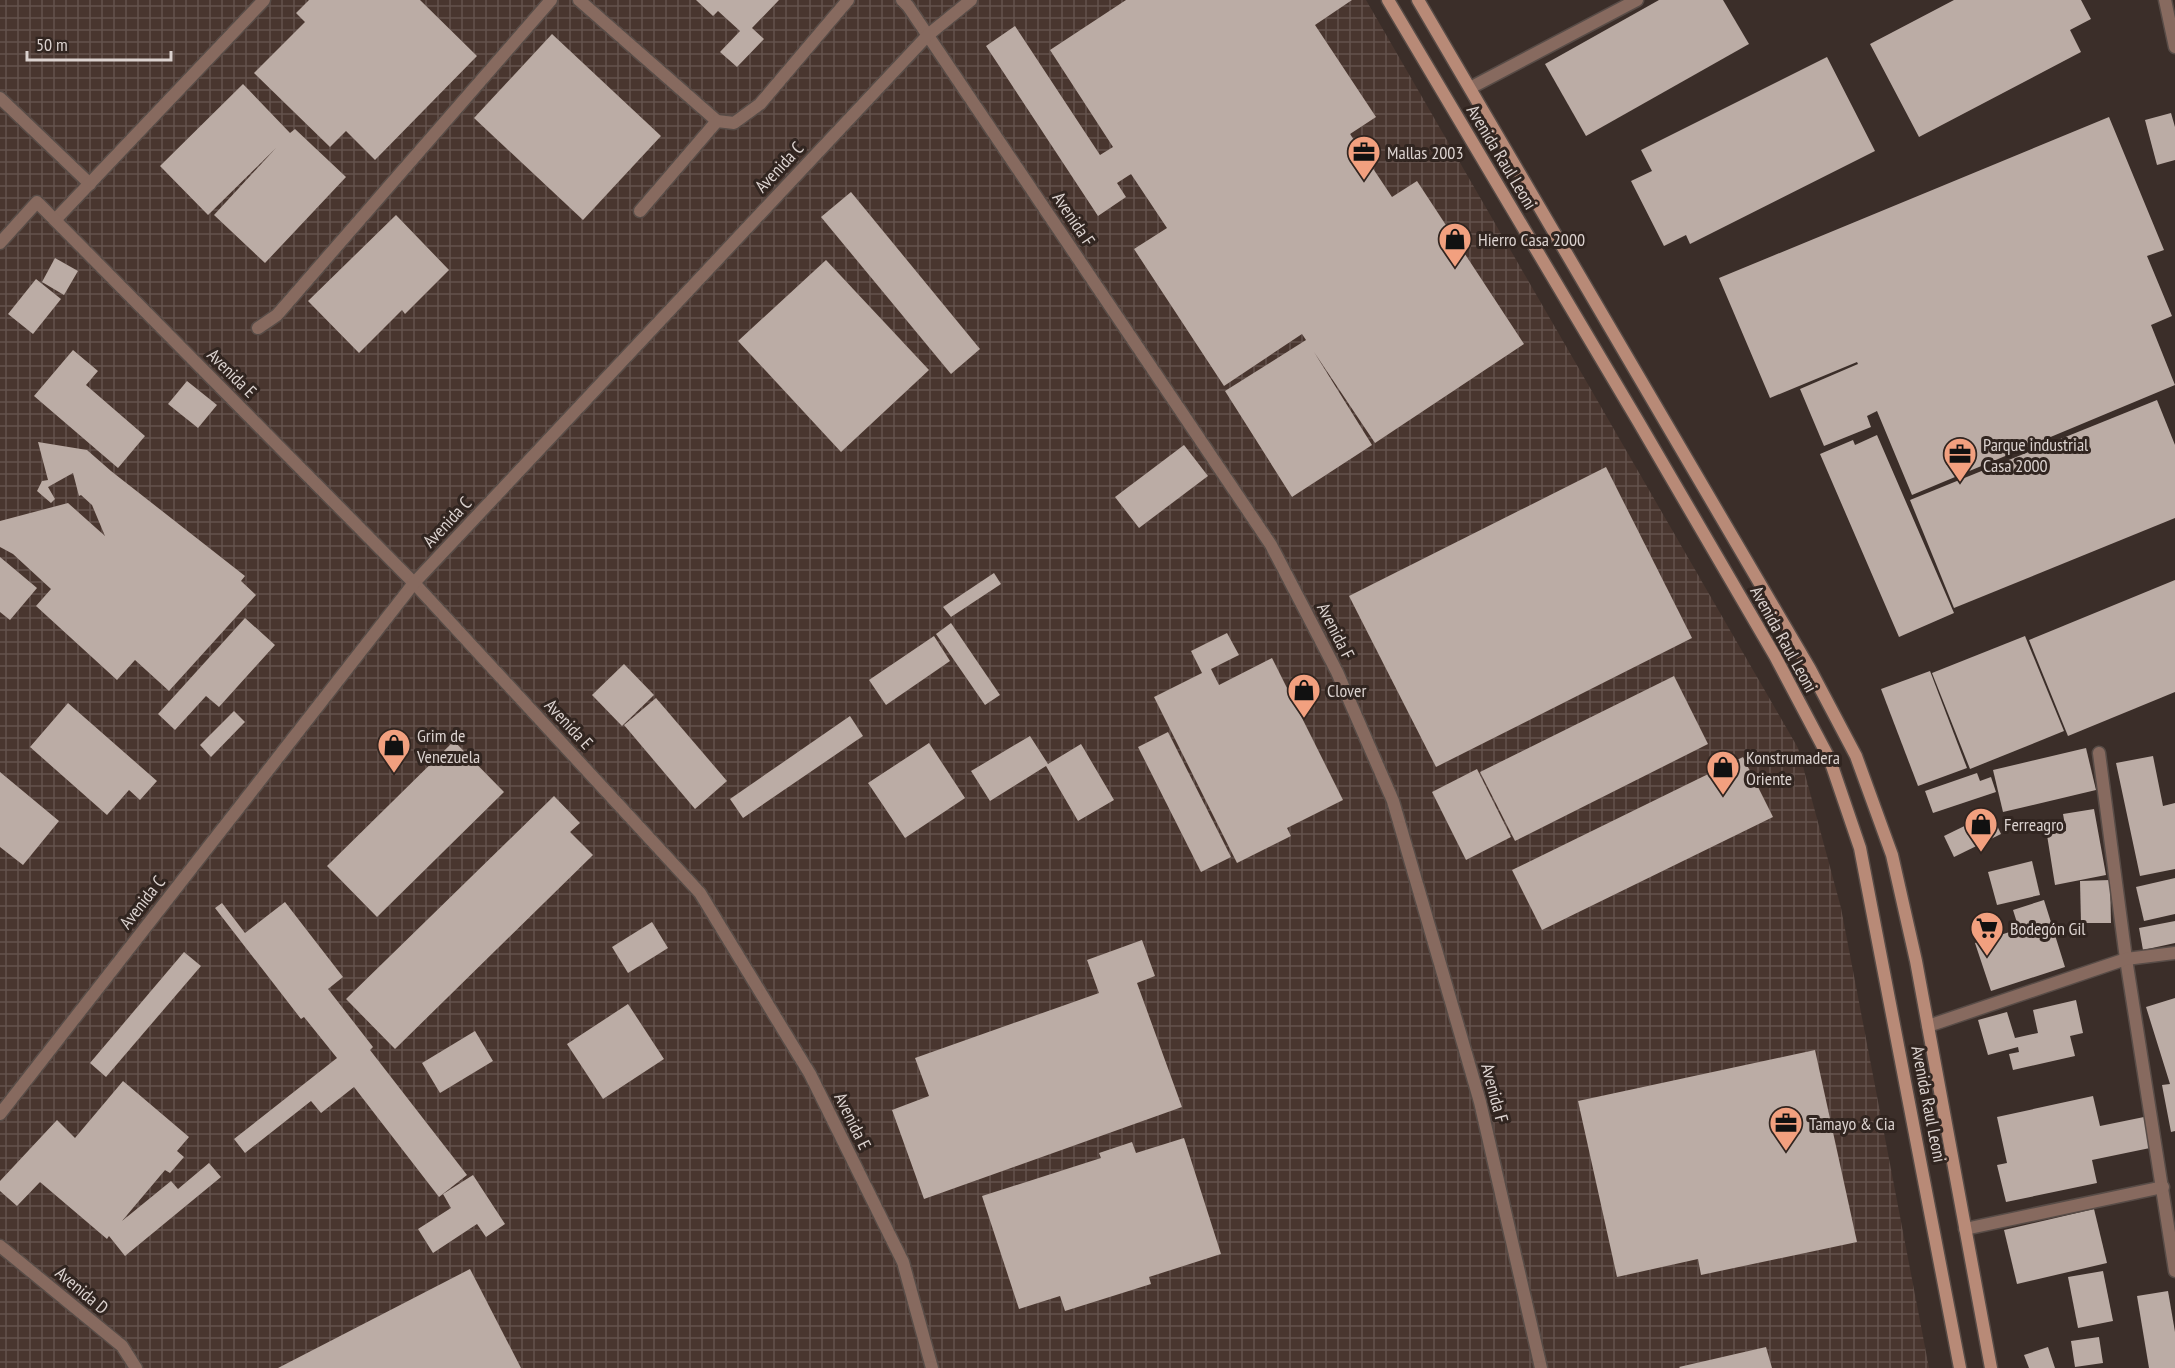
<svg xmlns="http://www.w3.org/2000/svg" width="2175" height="1368" font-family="'PT Sans Narrow',sans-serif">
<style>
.industrial{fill:url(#industrial-grid)}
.building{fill:#bbaca5}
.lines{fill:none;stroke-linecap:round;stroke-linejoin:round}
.minor-casing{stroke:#584c47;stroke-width:15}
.secondary-casing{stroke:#584c47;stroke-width:15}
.minor{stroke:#876a5f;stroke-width:12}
.secondary{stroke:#b88a77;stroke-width:12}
.labels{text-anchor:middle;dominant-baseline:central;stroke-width:6;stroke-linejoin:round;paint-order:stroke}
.poi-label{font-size:18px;fill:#dbd2cf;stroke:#312520;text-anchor:start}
.street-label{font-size:18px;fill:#dbd2cf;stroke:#312520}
</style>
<defs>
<pattern id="industrial-grid" width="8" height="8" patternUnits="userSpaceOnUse" patternTransform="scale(1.5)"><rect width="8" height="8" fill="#49362f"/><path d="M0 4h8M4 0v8" fill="none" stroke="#63524c"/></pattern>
</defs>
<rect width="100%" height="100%" fill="#3b2e29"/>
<path class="industrial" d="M0,0H1366L1798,748L1841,908L1929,1368H0Z"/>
<g class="building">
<path d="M309,0H420L477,56L375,160L346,131L330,147L254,73L305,22L296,13Z"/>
<path d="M696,0H779L752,28L764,39L737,67L720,52L740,31L718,11L713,16Z"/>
<path d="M1126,0H1352L1315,25L1376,117L1350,134L1392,197L1417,181L1524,344L1375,443L1314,352L1372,445L1292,497L1225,391L1306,340L1302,334L1224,386L1134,249L1167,228L1131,174L1117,183L1126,197L1098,216L986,46L1015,26L1100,155L1113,147L1050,50Z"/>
<path d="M1659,0H1723L1749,44L1586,136L1545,64Z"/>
<path d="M1954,0H2081L2091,19L2070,30L2081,52L1919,137L1870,44Z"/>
<path d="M552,34L661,136L583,220L474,118Z"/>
<path d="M1827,57L1875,151L1690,244L1686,235L1664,246L1631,181L1652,171L1641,150Z"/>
<path d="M243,84L290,133L295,129L346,177L265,263L214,215L276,148L208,215L160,166Z"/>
<path d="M2171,113L2175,127V160L2157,165L2145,120Z"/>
<path d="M2109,117L2164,250L2147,256L2172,316L2151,325L2175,385L1912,495L1877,411L1867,416L1871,427L1824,446L1800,389L1858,364L1857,362L1770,398L1719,278Z"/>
<path d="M851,192L980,349L951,374L821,217Z"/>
<path d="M396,215L449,270L405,314L402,310L359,353L308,301Z"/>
<path d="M55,258L78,271L64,295L42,282Z"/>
<path d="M826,260L929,370L841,452L738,341Z"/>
<path d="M36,279L61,299L33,334L8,314Z"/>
<path d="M73,350L98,371L86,385L145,436L118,468L34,396Z"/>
<path d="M187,381L217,405L198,428L168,404Z"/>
<path d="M2157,400L2175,445V518L1954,608L1910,500Z"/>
<path d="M1877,435L1954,613L1899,637L1820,454L1853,440L1855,445Z"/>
<path d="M38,442L87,450L111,471L245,576L241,581L256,595L169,691L135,660L117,680L36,606L51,589L13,554L0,547V521L68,503L105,536L92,505L81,495L79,496L73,473L48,487L55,499L51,503L37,491L42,481L48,480Z"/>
<path d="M1184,445L1208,476L1139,528L1115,497Z"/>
<path d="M1606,467L1692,638L1436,767L1349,596Z"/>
<path d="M0,557L37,588L10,620L0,612Z"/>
<path d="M994,573L1001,584L951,617L943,607Z"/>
<path d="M2175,580V692L2068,736L2029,640Z"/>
<path d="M245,618L275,645L219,707L206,696L175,730L158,714Z"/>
<path d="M951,623L1000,695L985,705L936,634Z"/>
<path d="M1227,633L1239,655L1211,669L1219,685L1272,658L1343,800L1287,828L1291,836L1237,863L1154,697L1202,673L1191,651Z"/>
<path d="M934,636L950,661L886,705L869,680Z"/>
<path d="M2025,636L2064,731L1970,769L1932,673Z"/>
<path d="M624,664L654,695L622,726L592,695Z"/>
<path d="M1930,671L1967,768L1918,786L1881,689Z"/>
<path d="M1674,676L1708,744L1515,841L1480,772Z"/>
<path d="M656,698L727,781L695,809L624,725Z"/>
<path d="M68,703L157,781L140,800L129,790L107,815L30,747Z"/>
<path d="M234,711L245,722L211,757L200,745Z"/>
<path d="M850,716L863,736L743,818L730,799Z"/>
<path d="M1168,732L1231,857L1201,872L1138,747Z"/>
<path d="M1030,736L1048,764L1081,744L1114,800L1078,821L1046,766L990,801L971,771Z"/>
<path d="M454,741L504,792L377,917L327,866Z"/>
<path d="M929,743L965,798L905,838L868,783Z"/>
<path d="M2086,748L2096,790L2003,812L1993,770Z"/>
<path d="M2153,756L2163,806L2175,803V869L2140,876L2116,763Z"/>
<path d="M1743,757L1773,817L1542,930L1512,870Z"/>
<path d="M1477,769L1511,837L1466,860L1432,792Z"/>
<path d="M0,772L59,821L23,865L0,847Z"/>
<path d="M1977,773L1980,781L1991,777L1996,792L1933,813L1925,791Z"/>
<path d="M554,796L580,823L570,832L593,855L395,1049L346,999Z"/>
<path d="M2094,809L2106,875L2055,885L2047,835L2066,831L2063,814Z"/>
<path d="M1991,813L2001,834L1954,857L1944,836Z"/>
<path d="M2032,861L2040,895L1997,905L1988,872Z"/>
<path d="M2175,878V914L2144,921L2136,887Z"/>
<path d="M2110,880L2111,923H2081L2080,881Z"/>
<path d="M2044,900L2065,967L1991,991L1975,943L2019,929L2013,910Z"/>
<path d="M285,902L343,977L328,989L373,1047L370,1050L467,1175L439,1197L354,1087L321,1113L311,1101L245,1153L234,1139L337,1058L304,1017L301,1019L215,908L222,903L245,933Z"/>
<path d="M2175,921V943L2143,950L2139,928Z"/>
<path d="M652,922L668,948L628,973L612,947Z"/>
<path d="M1142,940L1155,976L1137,983L1182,1107L924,1199L892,1110L929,1096L915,1058L1099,993L1087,960Z"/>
<path d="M184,952L201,966L106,1077L90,1063Z"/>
<path d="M2175,998V1131L2171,1132L2162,1085L2170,1084L2146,1007Z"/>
<path d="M2076,1000L2083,1033L2070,1036L2075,1056L2013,1070L2009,1054L2019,1052L2018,1047L1988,1055L1978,1020L2007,1012L2015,1038L2038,1033L2033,1010Z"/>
<path d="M628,1004L664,1059L603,1099L567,1044Z"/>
<path d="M475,1031L493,1061L440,1093L422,1063Z"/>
<path d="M1815,1050L1857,1242L1701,1275L1698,1259L1617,1277L1578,1101Z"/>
<path d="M123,1081L189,1137L177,1151L184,1157L170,1173L165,1170L122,1221L171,1181L178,1189L209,1163L221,1177L125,1256L109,1236L107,1239L40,1182L17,1206L0,1191V1181L57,1120L75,1138Z"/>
<path d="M2093,1096L2100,1126L2144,1117L2150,1148L2092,1160L2097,1183L2006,1202L1997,1165L2007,1163L1997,1117Z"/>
<path d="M1184,1138L1221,1254L1149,1277L1151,1284L1065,1311L1060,1296L1019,1309L982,1196L1101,1158L1099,1153L1132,1142L1136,1153Z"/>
<path d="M473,1175L505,1224L486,1237L477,1224L433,1253L418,1229L451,1208L443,1194Z"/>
<path d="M2094,1209L2107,1263L2017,1284L2004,1230Z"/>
<path d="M470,1269L521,1368H278Z"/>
<path d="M2103,1271L2113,1321L2078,1328L2068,1277Z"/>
<path d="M2168,1291L2175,1332V1368H2149L2137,1296Z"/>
<path d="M2099,1337L2103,1363L2075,1367L2071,1341Z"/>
<path d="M1766,1347L1772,1368H1680L1679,1367Z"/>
<path d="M2048,1347L2055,1368H2029L2024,1355Z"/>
</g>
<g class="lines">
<g class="minor-casing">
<g id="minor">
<path d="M579,0L717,121L734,123L760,104L848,0"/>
<path d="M902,0L908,6L1271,545L1337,672L1393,801L1480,1102L1541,1368"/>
<path d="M2165,0L2175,47"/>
<path d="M1470,88L1637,0"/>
<path d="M0,98L90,184"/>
<path d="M640,211L717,121"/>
<path d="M55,220L264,0"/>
<path d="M0,243L37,202L414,583L700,893L810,1074L903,1262L932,1368"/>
<path d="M258,328L277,315L551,0"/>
<path d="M2099,753L2126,959L2175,1271"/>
<path d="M1928,1026L2126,959L2175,953"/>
<path d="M0,1114L414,583L928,35L971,0"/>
<path d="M1965,1229L2163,1187"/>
<path d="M0,1246L122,1346L136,1368"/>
</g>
</g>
<g class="secondary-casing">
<g id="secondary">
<path d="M1388,0L1638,421L1775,656L1830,760L1860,848L1960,1368"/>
<path d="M1418,0L1810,669L1856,756L1892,855L1916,961L1991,1368"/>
</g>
</g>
<use href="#minor" class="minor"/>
<use href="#secondary" class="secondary"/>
</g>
<defs>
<g id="office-pin" transform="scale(1.725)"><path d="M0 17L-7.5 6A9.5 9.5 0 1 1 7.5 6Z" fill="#f2a07f" stroke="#312520"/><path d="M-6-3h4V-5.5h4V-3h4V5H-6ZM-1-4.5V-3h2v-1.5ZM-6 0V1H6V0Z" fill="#111"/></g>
<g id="shop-pin" transform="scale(1.725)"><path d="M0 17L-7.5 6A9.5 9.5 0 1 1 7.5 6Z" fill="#f2a07f" stroke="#312520"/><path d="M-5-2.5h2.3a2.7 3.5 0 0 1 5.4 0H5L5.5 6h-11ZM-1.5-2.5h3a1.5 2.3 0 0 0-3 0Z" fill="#111"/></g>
<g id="supermarket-pin" transform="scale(1.725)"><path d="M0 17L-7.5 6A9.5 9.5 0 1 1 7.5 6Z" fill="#f2a07f" stroke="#312520"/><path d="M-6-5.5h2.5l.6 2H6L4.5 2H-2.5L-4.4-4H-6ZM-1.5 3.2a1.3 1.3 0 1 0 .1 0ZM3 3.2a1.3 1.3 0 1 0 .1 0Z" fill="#111"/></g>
</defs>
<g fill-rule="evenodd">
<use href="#office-pin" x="1364" y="152"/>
<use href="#shop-pin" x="1455" y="239"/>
<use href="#office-pin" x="1960" y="454"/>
<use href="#shop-pin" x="1304" y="690"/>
<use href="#shop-pin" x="394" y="745"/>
<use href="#shop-pin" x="1723" y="767"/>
<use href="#shop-pin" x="1981" y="824"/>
<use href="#supermarket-pin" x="1987" y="928"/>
<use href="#office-pin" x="1786" y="1123"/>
</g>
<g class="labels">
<g class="poi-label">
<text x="1387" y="152">Mallas 2003</text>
<text x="1478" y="239">Hierro Casa 2000</text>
<text x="1983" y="444">Parque industrial<tspan x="1983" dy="21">Casa 2000</tspan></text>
<text x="1327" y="690">Clover</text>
<text x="417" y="735">Grim de<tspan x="417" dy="21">Venezuela</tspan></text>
<text x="1746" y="757">Konstrumadera<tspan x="1746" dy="21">Oriente</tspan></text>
<text x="2004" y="824">Ferreagro</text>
<text x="2010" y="928">Bodegón Gil</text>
<text x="1809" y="1123">Tamayo &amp; Cia</text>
</g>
<g class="street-label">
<text transform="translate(1502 157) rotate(59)">Avenida Raul Leoni</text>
<text transform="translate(779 167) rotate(-47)">Avenida C</text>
<text transform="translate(1074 219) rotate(56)">Avenida F</text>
<text transform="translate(232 373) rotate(45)">Avenida E</text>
<text transform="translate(447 522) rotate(-47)">Avenida C</text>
<text transform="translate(1336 631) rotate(63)">Avenida F</text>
<text transform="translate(1784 639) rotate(61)">Avenida Raul Leoni</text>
<text transform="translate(569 724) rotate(47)">Avenida E</text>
<text transform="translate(142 902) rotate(-52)">Avenida C</text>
<text transform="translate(1495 1093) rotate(75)">Avenida F</text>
<text transform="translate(1929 1104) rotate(79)">Avenida Raul Leoni</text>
<text transform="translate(853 1121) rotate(64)">Avenida E</text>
<text transform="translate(82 1290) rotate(40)">Avenida D</text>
</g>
</g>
<path d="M27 51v9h144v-9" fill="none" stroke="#dbd2cf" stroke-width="3"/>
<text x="36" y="51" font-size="18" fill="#dbd2cf" stroke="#312520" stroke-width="4.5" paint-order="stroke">50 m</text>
</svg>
